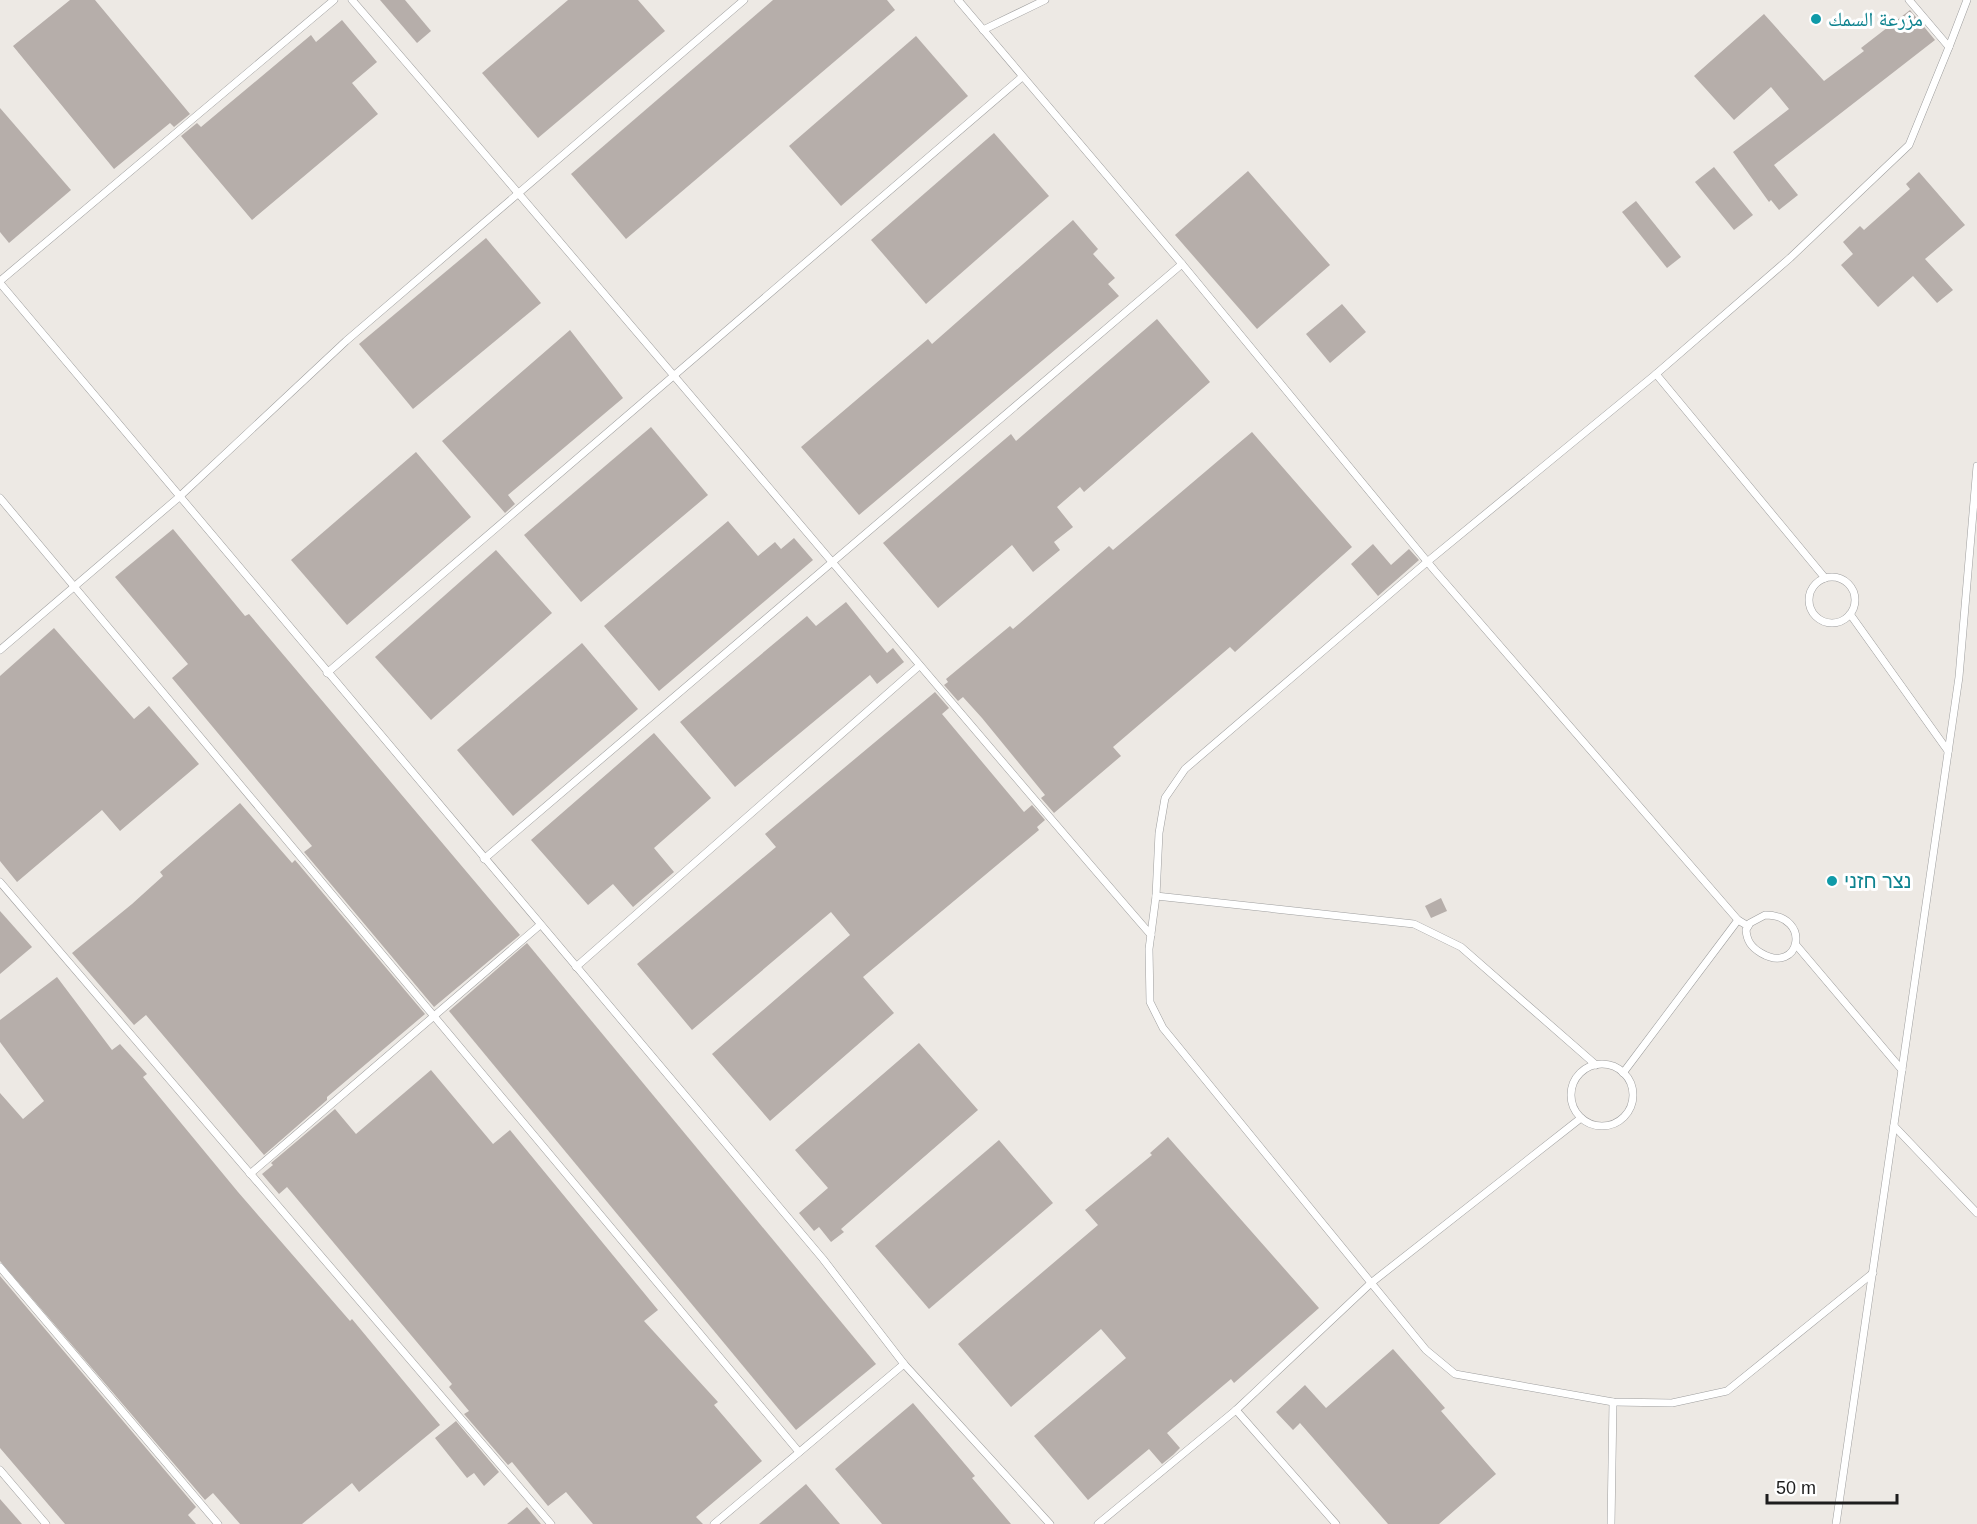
<svg xmlns="http://www.w3.org/2000/svg" width="1977" height="1524" font-family="Arial,'Noto Naskh Arabic',Heebo,sans-serif">
<style>
.building{fill:#b6aeaa}
.lines{fill:none;stroke-linecap:round;stroke-linejoin:round}
.lane-casing{stroke:#9e9e9e;stroke-width:8}
.lane{stroke:#fff;stroke-width:7}
.culture-dot{fill:#0f9aa8;stroke:#fff;stroke-width:2}
.labels{text-anchor:middle;dominant-baseline:central;stroke-width:6;stroke-linejoin:round;paint-order:stroke}
.culture-label{font-size:20px;fill:#0d838f;stroke:#fff;text-anchor:start}
</style>
<rect width="100%" height="100%" fill="#ede9e4"/>
<g class="building">
<path d="M70,0H95L190,114L174,127L170,123L114,169L13,46Z"/>
<path d="M380,0H405L431,31L417,43Z"/>
<path d="M568,0H638L665,31L538,138L482,73Z"/>
<path d="M773,0H887L895,10L626,239L571,174Z"/>
<path d="M1910,10L1935,40L1774,165L1798,195L1779,210L1771,200L1769,202L1733,152L1789,109L1771,87L1734,120L1694,76L1764,14L1824,81L1864,51L1861,48Z"/>
<path d="M342,20L377,62L352,83L378,114L252,220L181,136L197,123L201,127L311,35L316,42Z"/>
<path d="M916,36L968,96L841,206L789,146Z"/>
<path d="M0,108L71,190L9,243L0,232Z"/>
<path d="M994,133L1049,196L926,304L871,240Z"/>
<path d="M1714,167L1753,215L1734,230L1695,182Z"/>
<path d="M1248,171L1330,265L1257,329L1175,235Z"/>
<path d="M1919,172L1965,225L1925,259L1953,290L1937,303L1913,276L1878,307L1841,265L1853,254L1843,242L1860,226L1864,230L1910,189L1906,184Z"/>
<path d="M1636,201L1681,257L1667,268L1622,212Z"/>
<path d="M1073,220L1098,249L1093,254L1115,278L1108,284L1119,296L859,515L801,447L928,339L932,344Z"/>
<path d="M486,238L541,303L413,409L359,344Z"/>
<path d="M1342,304L1366,332L1330,363L1306,334Z"/>
<path d="M1157,319L1210,382L1084,492L1080,487L1057,507L1073,527L1054,542L1060,550L1033,572L1012,545L938,608L883,543L1011,434L1016,441Z"/>
<path d="M570,330L623,398L508,495L515,504L505,513L442,441Z"/>
<path d="M651,427L708,495L581,602L524,535Z"/>
<path d="M1252,432L1352,547L1235,652L1230,647L1113,747L1121,756L1054,813L1041,798L1045,795L982,718L963,697L958,701L944,685L948,682L946,679L1010,626L1013,629L1109,546L1113,550Z"/>
<path d="M416,452L471,517L347,625L291,560Z"/>
<path d="M728,521L758,556L775,542L781,549L794,538L813,560L659,691L604,626Z"/>
<path d="M173,529L245,616L249,614L520,935L434,1007L304,852L312,846L172,678L188,664L115,577Z"/>
<path d="M1373,544L1391,565L1409,549L1419,560L1378,596L1351,564Z"/>
<path d="M496,550L552,613L431,720L375,657Z"/>
<path d="M846,602L887,653L893,648L904,662L877,684L870,675L735,787L680,722L807,616L816,626Z"/>
<path d="M54,628L134,719L149,706L199,764L120,831L102,810L17,882L0,861V676Z"/>
<path d="M582,643L638,709L513,816L457,750Z"/>
<path d="M935,692L949,708L942,714L1024,812L1032,805L1045,820L1037,827L1039,830L863,977L894,1013L770,1121L712,1054L850,935L831,912L692,1030L637,964L776,847L765,834Z"/>
<path d="M654,733L711,798L654,848L674,872L633,907L613,884L588,905L531,840Z"/>
<path d="M240,803L292,863L295,860L425,1014L327,1097V1100L264,1155L146,1015L134,1025L72,953L132,904L163,876L160,872Z"/>
<path d="M1441,898L1447,911L1431,918L1425,906Z"/>
<path d="M0,911L32,947L0,974Z"/>
<path d="M527,943L876,1364L796,1430L449,1011Z"/>
<path d="M57,977L112,1050L120,1044L147,1074L143,1077L238,1192L350,1321L352,1319L440,1425L359,1492L352,1483L302,1524H240L213,1493L205,1500L0,1261V1093L23,1119L44,1101L0,1042V1020Z"/>
<path d="M919,1043L978,1110L841,1229L844,1232L831,1242L819,1227L814,1231L799,1213L828,1188L795,1150Z"/>
<path d="M431,1070L493,1144L510,1130L658,1310L644,1321L718,1402L714,1405L762,1461L696,1517L703,1524H593L566,1492L548,1506L512,1462L508,1465L464,1414L469,1411L449,1387L452,1384L287,1187L279,1194L262,1174L273,1165L271,1163L335,1109L356,1134Z"/>
<path d="M1168,1137L1319,1308L1234,1383L1231,1379L1167,1433L1180,1448L1173,1455L1162,1464L1149,1449L1088,1500L1034,1436L1126,1358L1101,1329L1011,1407L958,1344L1098,1225L1085,1210L1152,1155L1150,1153Z"/>
<path d="M999,1140L1053,1203L929,1309L875,1246Z"/>
<path d="M0,1276L196,1507L188,1515L196,1524H65L0,1448Z"/>
<path d="M1393,1349L1445,1408L1441,1411L1496,1474L1439,1524H1388L1300,1423L1293,1430L1276,1412L1305,1385L1326,1408Z"/>
<path d="M913,1403L975,1476L972,1478L1011,1524H882L835,1469Z"/>
<path d="M456,1421L499,1472L484,1486L474,1473L467,1478L435,1438Z"/>
<path d="M806,1484L840,1524H759Z"/>
<path d="M0,1499L22,1524H0Z"/>
<path d="M527,1507L541,1524H507Z"/>
</g>
<g class="lines">
<g class="lane-casing">
<g id="lane">
<path d="M352,0C621,310 883,625 1151,935"/>
<path d="M983,30L1045,0"/>
<path d="M1949,47L1967,0"/>
<path d="M1182,264L1435,571L1738,920L1748,926"/>
<path d="M0,281L334,0"/>
<path d="M0,283L823,1259L904,1364L1050,1524"/>
<path d="M1656,374L1825,578"/>
<path d="M0,498L799,1452"/>
<circle cx="1832" cy="600" r="23"/>
<path d="M1850,614L1948,751"/>
<path d="M0,650L178,498L346,341L744,0"/>
<path d="M327,673L1022,77"/>
<path d="M484,859L1182,264L958,0"/>
<path d="M0,882L551,1524"/>
<path d="M1156,896L1414,924L1461,947L1596,1065"/>
<path d="M1765,915C1813,915 1800,976 1761,953C1751,947 1747,941 1746,930L1750,923Z"/>
<path d="M1797,946L1902,1070"/>
<path d="M576,967L919,666"/>
<circle cx="1602" cy="1095" r="31"/>
<path d="M1623,1073L1738,920"/>
<path d="M1894,1126L1977,1213"/>
<path d="M250,1174L540,925"/>
<path d="M0,1267L218,1524"/>
<path d="M1873,1273L1727,1391L1672,1403L1613,1402L1455,1374L1426,1350L1163,1028L1150,1002L1149,949L1156,896L1159,833L1165,798L1185,769L1427,562L1656,374L1790,258L1909,145L1949,47L1909,0"/>
<path d="M1236,1410L1336,1524"/>
<path d="M0,1470L46,1524"/>
<path d="M714,1524L904,1364"/>
<path d="M1098,1524L1236,1410L1371,1283L1581,1118"/>
<path d="M1611,1524L1613,1402"/>
<path d="M1836,1524L1959,677L1977,466"/>
</g>
</g>
<use href="#lane" class="lane"/>
</g>
<g class="culture-dot">
<circle cx="1816" cy="19" r="6"/>
<circle cx="1832" cy="881" r="6"/>
</g>
<g class="labels">
<g class="culture-label">
<text x="1828" y="19">مزرعة السمك</text>
<text x="1844" y="881">נצר חזני</text>
</g>
</g>
<path d="M1767 1494v9h130v-9" fill="none" stroke="#1d1d1d" stroke-width="3"/>
<text x="1776" y="1494" font-size="18" fill="#1d1d1d" stroke="#ffffff" stroke-width="4.5" paint-order="stroke">50 m</text>
</svg>
